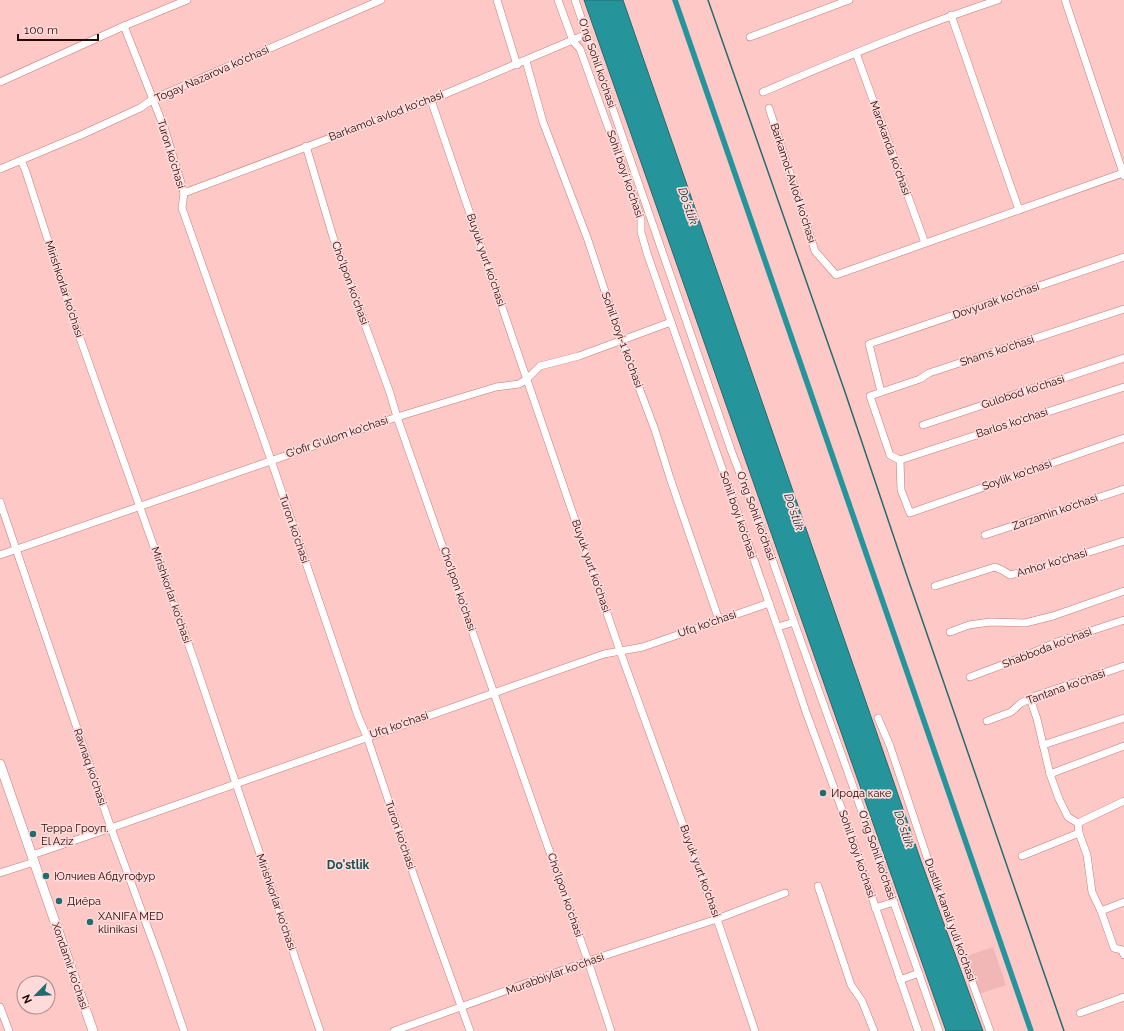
<svg xmlns="http://www.w3.org/2000/svg" width="1124" height="1031" font-family="Raleway,sans-serif">
<style>
.built{fill:#f0b7b6}
.water{fill:#25949b;stroke:#266b70}
.lines{fill:none;stroke-linecap:round;stroke-linejoin:round}
.stream{stroke:#266b70;stroke-width:1.5}
.canal{stroke:#25949b;stroke-width:5.5}
.minor-casing{stroke:#c97978;stroke-width:8}
.major-casing{stroke:#c97978;stroke-width:10}
.minor{stroke:#fff;stroke-width:7}
.major{stroke:#fff;stroke-width:9}
.poi-dot{fill:#206c71;stroke:#fedad9;stroke-width:1.5}
.labels{text-anchor:middle;dominant-baseline:central;stroke-width:3.5;stroke-linejoin:round;paint-order:stroke}
.street-label{font-size:11px;fill:#280a0b;stroke:#fedad9}
.poi-label{font-size:11px;fill:#280a0b;stroke:#fedad9;text-anchor:start}
.water-label{font-size:12px;font-style:italic;fill:#113234;stroke:#fedad9}
.neighbourhood-label{font-size:12px;font-weight:bold;fill:#165256;stroke:#fedad9}
</style>
<rect width="100%" height="100%" fill="#fdc8c6"/>
<path class="built" d="M993,947L1006,985L979,994L967,956Z"/>
<path class="water" d="M584,0H623L921,861L983,1031H946Z"/>
<g class="lines">
<path class="stream" d="M708,0L845,392L907,576L1064,1031"/>
<path class="canal" d="M675,0L1031,1031"/>
<g class="minor-casing">
<g id="minor">
<path d="M497,0L517,65"/>
<path d="M558,0L573,41L580,49L641,218V232L647,253L783,643L806,712L841,807L918,1031"/>
<path d="M575,0L731,450L770,553L794,622L855,792L939,1031"/>
<path d="M1065,0L1124,176"/>
<path d="M951,15L1019,210"/>
<path d="M124,26L165,130L184,193L182,208L271,460L358,716L367,737L414,876L470,1031"/>
<path d="M750,37L849,0"/>
<path d="M856,53L925,243"/>
<path d="M526,61L543,122L588,240L621,340L655,430L670,478L719,620"/>
<path d="M0,82L124,26L187,0"/>
<path d="M763,92C841,59 918,26 998,0"/>
<path d="M431,100L620,651L717,919L755,1031"/>
<path d="M769,108L815,251L836,275L1123,173"/>
<path d="M306,146L333,237L390,393L397,417L588,961L611,1031"/>
<path d="M21,160L26,172L74,321L194,660L320,1031"/>
<path d="M0,169L81,135L140,108L153,99L381,0"/>
<path d="M184,193L431,100L587,34"/>
<path d="M1124,309L929,373L920,379L870,396L890,455L900,460L901,490L910,513L1124,438"/>
<path d="M881,392L869,344L1124,257"/>
<path d="M923,425L1124,358"/>
<path d="M900,460L1124,387"/>
<path d="M0,502L111,828L160,961L184,1031"/>
<path d="M985,535L1124,489"/>
<path d="M0,555L397,417L496,387L519,384L527,379L540,366L579,356L671,322"/>
<path d="M935,586L995,567L1002,570L1010,575L1042,567L1124,541"/>
<path d="M778,627L794,622"/>
<path d="M950,632L969,625L990,622L1025,623L1053,616L1124,591"/>
<path d="M970,677L1023,657L1057,642L1124,620"/>
<path d="M1030,698L1037,719L1050,774L1059,799L1068,817L1078,823L1079,833L1087,855L1092,892L1101,911L1114,948L1122,950L1124,955"/>
<path d="M878,718L890,746L930,866L990,1031"/>
<path d="M987,721L1011,712L1021,703L1035,696L1124,666"/>
<path d="M1043,745L1124,718"/>
<path d="M1050,774L1124,746"/>
<path d="M1078,823L1124,801"/>
<path d="M32,855L111,828L604,654L643,647L769,603"/>
<path d="M1022,856L1079,833"/>
<path d="M0,873L34,862"/>
<path d="M818,886L851,985L862,1001L874,1031"/>
<path d="M875,908L894,902"/>
<path d="M1101,911L1124,902"/>
<path d="M900,980L919,973"/>
<path d="M0,1007L9,1031"/>
<path d="M1080,1013L1124,997"/>
<path d="M394,1031L588,961L717,919L785,893"/>
</g>
</g>
<g class="major-casing">
<path id="major" d="M0,764L93,1031"/>
</g>
<use href="#minor" class="minor"/>
<use href="#major" class="major"/>
</g>
<g class="poi-dot">
<circle cx="823" cy="793" r="4"/>
<circle cx="33" cy="834" r="4"/>
<circle cx="46" cy="876" r="4"/>
<circle cx="59" cy="901" r="4"/>
<circle cx="90" cy="922" r="4"/>
</g>
<g class="labels">
<g class="street-label">
<text transform="translate(597 63) rotate(71)">O'ng Sohil ko'chasi</text>
<text transform="translate(212 74) rotate(-24)">Togay Nazarova ko'chasi</text>
<text transform="translate(386 116) rotate(-21)">Barkamol avlod ko'chasi</text>
<text transform="translate(890 148) rotate(70)">Marokanda ko'chasi</text>
<text transform="translate(171 154) rotate(73)">Turon ko'chasi</text>
<text transform="translate(625 174) rotate(71)">Sohil boyi ko'chasi</text>
<text transform="translate(793 183) rotate(72)">Barkamol-Avlod ko'chasi</text>
<text transform="translate(486 260) rotate(71)">Buyuk yurt ko'chasi</text>
<text transform="translate(350 283) rotate(70)">Cho'lpon ko'chasi</text>
<text transform="translate(64 289) rotate(72)">Mirishkorlar ko'chasi</text>
<text transform="translate(996 301) rotate(-19)">Dovyurak ko'chasi</text>
<text transform="translate(622 340) rotate(70)">Sohil boyi-1 ko'chasi</text>
<text transform="translate(997 351) rotate(-18)">Shams ko'chasi</text>
<text transform="translate(1023 392) rotate(-18)">Gulobod ko'chasi</text>
<text transform="translate(1012 423) rotate(-18)">Barlos ko'chasi</text>
<text transform="translate(337 437) rotate(-19)">G'ofir G'ulom ko'chasi</text>
<text transform="translate(1017 475) rotate(-19)">Soylik ko'chasi</text>
<text transform="translate(1055 512) rotate(-19)">Zarzamin ko'chasi</text>
<text transform="translate(738 515) rotate(71)">Sohil boyi ko'chasi</text>
<text transform="translate(756 516) rotate(70)">O'ng Sohil ko'chasi</text>
<text transform="translate(294 529) rotate(71)">Turon ko'chasi</text>
<text transform="translate(1052 563) rotate(-17)">Anhor ko'chasi</text>
<text transform="translate(591 566) rotate(71)">Buyuk yurt ko'chasi</text>
<text transform="translate(458 589) rotate(71)">Cho'lpon ko'chasi</text>
<text transform="translate(171 595) rotate(71)">Mirishkorlar ko'chasi</text>
<text transform="translate(707 624) rotate(-19)">Ufq ko'chasi</text>
<text transform="translate(1047 648) rotate(-21)">Shabboda ko'chasi</text>
<text transform="translate(1066 687) rotate(-20)">Tantana ko'chasi</text>
<text transform="translate(399 725) rotate(-19)">Ufq ko'chasi</text>
<text transform="translate(90 767) rotate(71)">Ravnaq ko'chasi</text>
<text transform="translate(400 835) rotate(71)">Turon ko'chasi</text>
<text transform="translate(857 854) rotate(71)">Sohil boyi ko'chasi</text>
<text transform="translate(877 855) rotate(71)">O'ng Sohil ko'chasi</text>
<text transform="translate(700 871) rotate(70)">Buyuk yurt ko'chasi</text>
<text transform="translate(565 895) rotate(71)">Cho'lpon ko'chasi</text>
<text transform="translate(276 902) rotate(71)">Mirishkorlar ko'chasi</text>
<text transform="translate(950 920) rotate(70)">Dustlik kanali yuli ko'chasi</text>
<text transform="translate(70 966) rotate(71)">Xondamir ko'chasi</text>
<text transform="translate(555 974) rotate(-20)">Murabbiylar ko'chasi</text>
</g>
<g class="poi-label">
<text x="831" y="793">Ирода каке</text>
<text x="41" y="828">Терра Гроуп.<tspan x="41" dy="13">El Aziz</tspan></text>
<text x="54" y="876">Юлчиев Абдугофур</text>
<text x="67" y="901">Диёра</text>
<text x="98" y="916">XANIFA MED<tspan x="98" dy="13">klinikasi</tspan></text>
</g>
<g class="water-label">
<text transform="translate(688 206) rotate(71)">Do'stlik</text>
<text transform="translate(794 512) rotate(71)">Do'stlik</text>
<text transform="translate(904 829) rotate(71)">Do'stlik</text>
</g>
<g class="neighbourhood-label">
<text x="348" y="865">Do'stlik</text>
</g>
</g>
<g transform="translate(36 995) rotate(246)"><circle r="19" fill="#fedad9" stroke="#a88787"/>
<path d="M0-3L7 15L0 10L-7 15Z" fill="#206c71"/>
<text y="-6" font-size="11" font-weight="bold" text-anchor="middle" fill="#280a0b">N</text>
</g>
<path d="M18 34v6h80v-6" fill="none" stroke="#280a0b" stroke-width="2"/>
<text x="24" y="34" font-size="12" fill="#280a0b" stroke="#fedad9" stroke-width="3" paint-order="stroke">100 m</text>
</svg>
